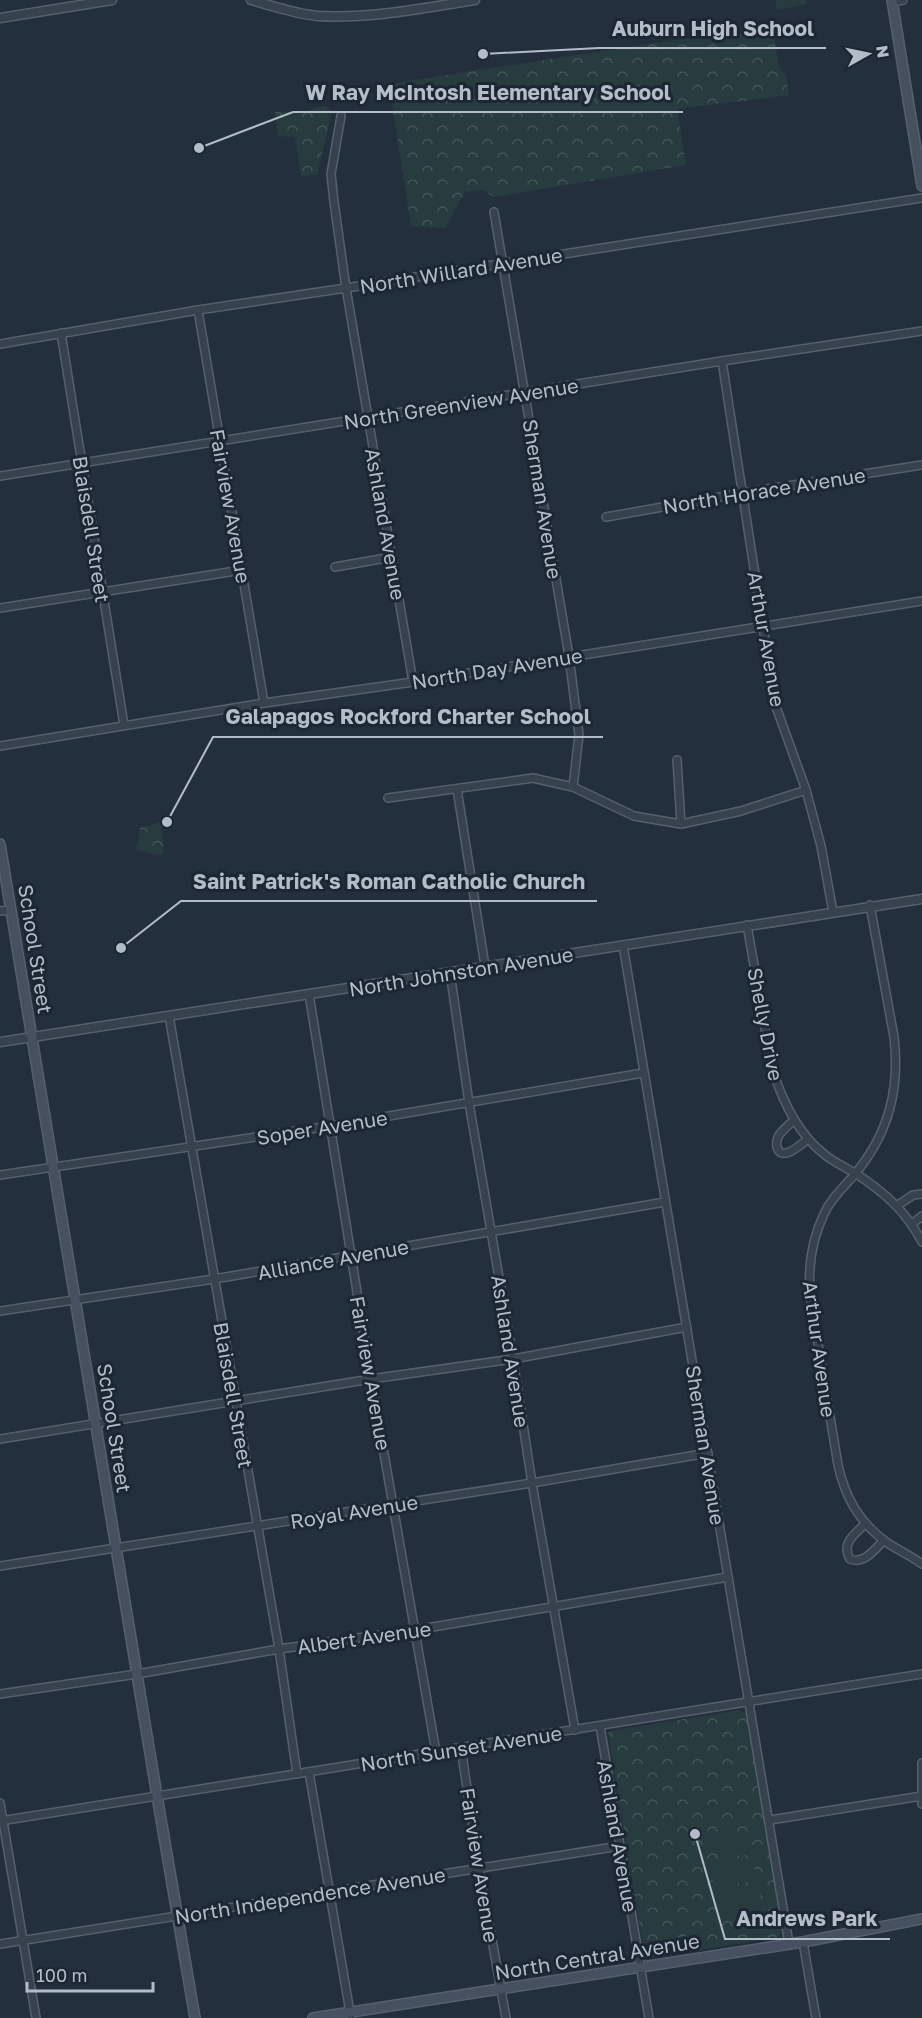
<svg xmlns="http://www.w3.org/2000/svg" width="922" height="2018" font-family="'Golos Text',sans-serif">
<style>
.forest{fill:url(#forest-crowns)}
.garden{fill:#263c3f}
.lines{fill:none;stroke-linecap:round;stroke-linejoin:round}
.minor-casing{stroke:#565f6c;stroke-width:10}
.tertiary-casing{stroke:#565f6c;stroke-width:11}
.secondary-casing{stroke:#565f6c;stroke-width:12}
.minor{stroke:#38414e;stroke-width:7}
.tertiary{stroke:#38414e;stroke-width:8}
.secondary{stroke:#465061;stroke-width:9}
.labels{text-anchor:middle;dominant-baseline:central;stroke-width:6;stroke-linejoin:round;paint-order:stroke}
.street-label{font-size:20px;fill:#b4bcc9;stroke:#1d2633}
.leader{fill:none;stroke:#b4bcc9;stroke-width:2}
.callout-dot{fill:#b4bcc9;stroke:#1d2633;stroke-width:2}
.callout-label{font-size:21px;text-anchor:middle;font-weight:bold;fill:#b4bcc9;stroke:#1d2633;stroke-width:6;stroke-linejoin:round;paint-order:stroke}
</style>
<defs>
<pattern id="forest-crowns" width="20" height="18" patternUnits="userSpaceOnUse" patternTransform="scale(1.5)"><rect width="20" height="18" fill="#263c3f"/><path d="M2 6a3 3 0 1 1 6 0M12 15a3 3 0 1 1 6 0" fill="none" stroke="#435659"/></pattern>
</defs>
<rect width="100%" height="100%" fill="#242f3e"/>
<g class="forest">
<path d="M772,25L779,67L786,76L789,95L677,109L686,165L493,197L484,190L465,192L445,228L411,226L389,84Z"/>
<path d="M325,106L332,111L317,175L301,176L295,137L278,136L275,112H307L314,108Z"/>
<path d="M160,822L164,843L163,854L157,855L137,850L135,844H138L140,828Z"/>
<path d="M740,1710L746,1714L783,1931L778,1937L645,1959L608,1733L611,1731Z"/>
</g>
<g class="garden">
<path d="M775,0H806L807,4L777,10Z"/>
<path d="M746,1833L749,1854L720,1858L718,1838Z"/>
<path d="M753,1859L755,1881L714,1887L711,1866Z"/>
<path d="M759,1886L762,1909L717,1915L714,1893Z"/>
</g>
<g class="lines">
<g class="minor-casing">
<g id="minor">
<path d="M893,2L903,0"/>
<path d="M341,116L331,174L334,202L346,288L413,682"/>
<path d="M494,212L569,656L579,735L573,787"/>
<path d="M198,310L264,703"/>
<path d="M61,333L124,725"/>
<path d="M0,344L198,310L346,288L922,198"/>
<path d="M722,361L775,704L806,790L821,846L833,912"/>
<path d="M0,476L722,361L922,331"/>
<path d="M606,517L742,493L922,465"/>
<path d="M335,567L392,557"/>
<path d="M0,608L242,570"/>
<path d="M0,746L264,703L413,682L922,601"/>
<path d="M677,760L681,824"/>
<path d="M457,789L485,966"/>
<path d="M388,798L533,778L573,787L634,816L681,824L741,811L806,790"/>
<path d="M870,905L894,1037C900,1089 889,1133 855,1174C844,1187 831,1198 824,1214C812,1239 808,1268 810,1295L838,1465C845,1497 859,1522 886,1542C898,1550 911,1556 922,1564"/>
<path d="M0,911L11,910"/>
<path d="M747,925L772,1068C782,1100 797,1133 824,1154C833,1162 845,1167 855,1173C884,1192 906,1211 922,1242"/>
<path d="M623,945L789,1944"/>
<path d="M450,972L469,1103L513,1359L532,1483L575,1730"/>
<path d="M309,994L371,1379L436,1752"/>
<path d="M169,1016L279,1649L297,1774"/>
<path d="M794,1120C789,1125 781,1131 778,1137C777,1140 776,1144 777,1147C781,1163 802,1144 808,1139"/>
<path d="M0,1175L330,1126L643,1073"/>
<path d="M898,1205L913,1195L922,1194"/>
<path d="M912,1224L922,1216"/>
<path d="M0,1311L214,1279L665,1202"/>
<path d="M0,1439L371,1379L513,1359L687,1327"/>
<path d="M865,1524C854,1535 841,1543 850,1559C864,1565 875,1549 884,1540"/>
<path d="M0,1566L532,1483L708,1453"/>
<path d="M0,1694L137,1674L279,1649L415,1630L728,1577"/>
<path d="M600,1726L649,2018"/>
<path d="M461,1748L479,1867L506,2018"/>
<path d="M922,1763V1804"/>
<path d="M309,1772L351,2018"/>
<path d="M0,1803L36,2018"/>
<path d="M770,1820L922,1796"/>
<path d="M0,1821L922,1674"/>
<path d="M803,1942L816,2018"/>
<path d="M0,1944L620,1846"/>
</g>
</g>
<g class="tertiary-casing">
<g id="tertiary">
<path d="M251,0C273,6 295,14 318,16C371,19 423,8 475,0"/>
<path d="M0,18L112,0"/>
<path d="M0,1042L922,899"/>
</g>
</g>
<g class="secondary-casing">
<g id="secondary">
<path d="M892,0L922,186"/>
<path d="M0,844L157,1796L195,2018"/>
<path d="M313,2018L803,1942L922,1919"/>
</g>
</g>
<use href="#minor" class="minor"/>
<use href="#tertiary" class="tertiary"/>
<use href="#secondary" class="secondary"/>
</g>
<g class="labels">
<g class="street-label">
<text transform="translate(461 270) rotate(-9)">North Willard Avenue</text>
<text transform="translate(461 403) rotate(-9)">North Greenview Avenue</text>
<text transform="translate(764 490) rotate(-9)">North Horace Avenue</text>
<text transform="translate(543 499) rotate(81)">Sherman Avenue</text>
<text transform="translate(231 506) rotate(80)">Fairview Avenue</text>
<text transform="translate(386 524) rotate(80)">Ashland Avenue</text>
<text transform="translate(92 529) rotate(81)">Blaisdell Street</text>
<text transform="translate(767 639) rotate(80)">Arthur Avenue</text>
<text transform="translate(497 668) rotate(-9)">North Day Avenue</text>
<text transform="translate(36 949) rotate(81)">School Street</text>
<text transform="translate(461 971) rotate(-9)">North Johnston Avenue</text>
<text transform="translate(766 1024) rotate(79)">Shelly Drive</text>
<text transform="translate(322 1127) rotate(-9)">Soper Avenue</text>
<text transform="translate(333 1259) rotate(-10)">Alliance Avenue</text>
<text transform="translate(820 1349) rotate(82)">Arthur Avenue</text>
<text transform="translate(511 1351) rotate(81)">Ashland Avenue</text>
<text transform="translate(371 1373) rotate(80)">Fairview Avenue</text>
<text transform="translate(234 1395) rotate(80)">Blaisdell Street</text>
<text transform="translate(115 1428) rotate(81)">School Street</text>
<text transform="translate(706 1445) rotate(81)">Sherman Avenue</text>
<text transform="translate(354 1511) rotate(-9)">Royal Avenue</text>
<text transform="translate(364 1637) rotate(-8)">Albert Avenue</text>
<text transform="translate(461 1748) rotate(-9)">North Sunset Avenue</text>
<text transform="translate(618 1836) rotate(80)">Ashland Avenue</text>
<text transform="translate(480 1865) rotate(81)">Fairview Avenue</text>
<text transform="translate(310 1895) rotate(-9)">North Independence Avenue</text>
<text transform="translate(597 1956) rotate(-9)">North Central Avenue</text>
</g>
</g>
<path class="leader" d="M483 54L599 48H826M199 148L293 112H683M167 822L213 737H603M121 948L181 901H597M695 1834L725 1939H890"/>
<g class="callout-dot">
<circle cx="483" cy="54" r="6"/>
<circle cx="199" cy="148" r="6"/>
<circle cx="167" cy="822" r="6"/>
<circle cx="121" cy="948" r="6"/>
<circle cx="695" cy="1834" r="6"/>
</g>
<g class="callout-label">
<text x="713" y="36">Auburn High School</text>
<text x="488" y="100">W Ray McIntosh Elementary School</text>
<text x="408" y="724">Galapagos Rockford Charter School</text>
<text x="389" y="889">Saint Patrick's Roman Catholic Church</text>
<text x="807" y="1926">Andrews Park</text>
</g>
<g transform="translate(868 54) rotate(81)" stroke="#1d2633" stroke-width="4.5" paint-order="stroke">
<path d="M0-4.5L10 22L0 15L-10 22Z" fill="#b4bcc9"/>
<text y="-9" font-size="16" font-weight="bold" text-anchor="middle" fill="#b4bcc9">N</text>
</g>
<path d="M27 1982v9h126v-9" fill="none" stroke="#b4bcc9" stroke-width="3"/>
<text x="36" y="1982" font-size="18" fill="#b4bcc9" stroke="#1d2633" stroke-width="4.5" paint-order="stroke">100 m</text>
</svg>
